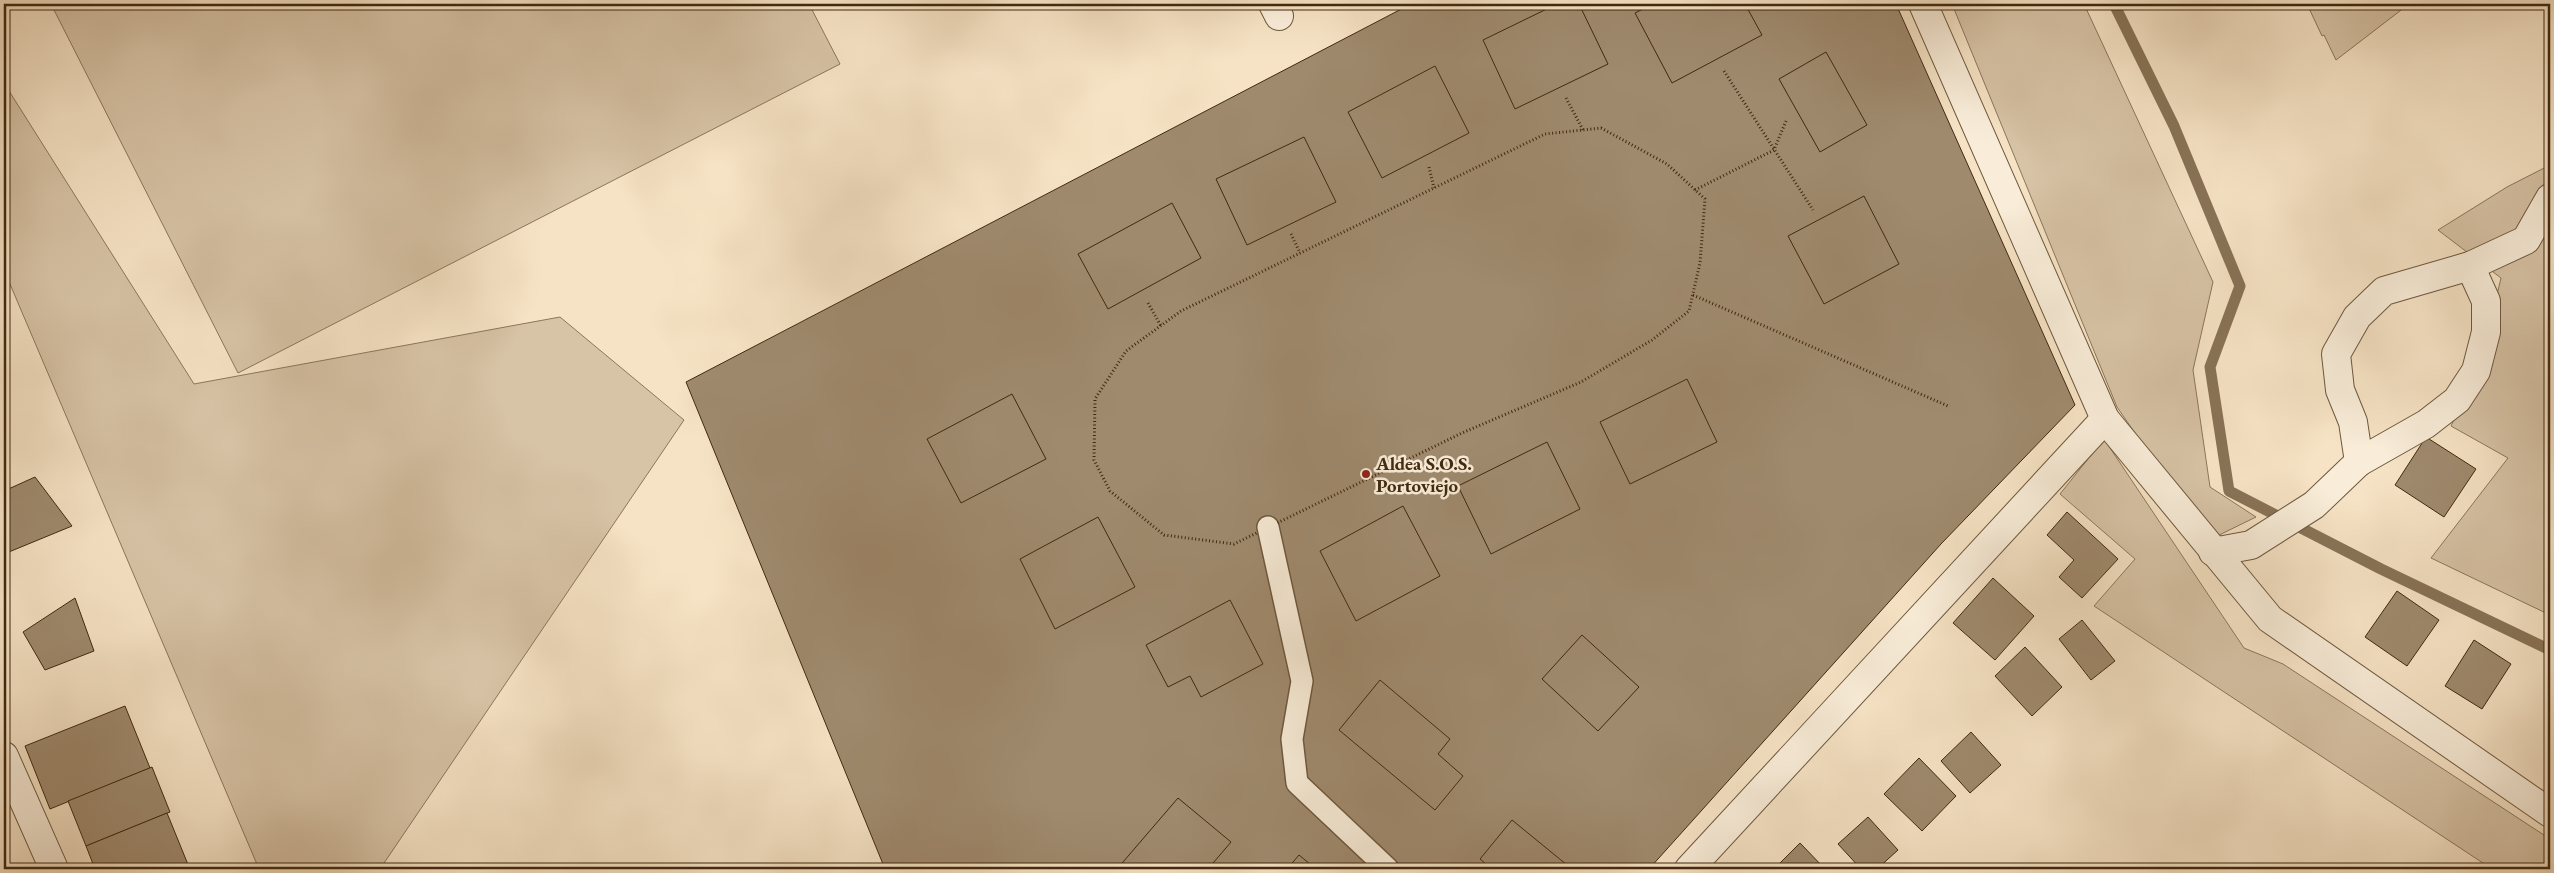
<svg xmlns="http://www.w3.org/2000/svg" width="2554" height="873" font-family="'EB Garamond',serif">
<style>
.green{fill:#d7c3a6;stroke:#8c765b}
.lines{fill:none;stroke-linecap:round;stroke-linejoin:round}
.stream{stroke:#887357;stroke-width:11}
.building{fill:#9f8a6e;stroke:#402910}
.service-casing{stroke:#6e583d;stroke-width:24}
.minor-casing{stroke:#6e583d;stroke-width:30}
.path{stroke:#402910;stroke-width:3;stroke-dasharray:1 2.5;stroke-linecap:butt}
.service{stroke:#f9edd9;stroke-width:21}
.minor{stroke:#f9edd9;stroke-width:28}
.poi-dot{fill:#8f2418;stroke:#f9edd9;stroke-width:2}
.labels{text-anchor:middle;dominant-baseline:central;stroke-width:5;stroke-linejoin:round;paint-order:stroke}
.poi-label{font-size:19px;font-weight:bold;fill:#402910;stroke:#f9edd9;text-anchor:start}
</style>
<rect width="100%" height="100%" fill="#f6e3c5"/>
<filter id="stains"><feTurbulence type="fractalNoise" baseFrequency=".004" numOctaves="4"/><feColorMatrix values="0 0 0 0 .2 0 0 0 0 .09 0 0 0 0 .02 0 0 0 .5 -.17"/></filter>
<radialGradient id="worn" r=".72"><stop offset=".6" stop-color="#630" stop-opacity="0"/><stop offset="1" stop-color="#630" stop-opacity=".3"/></radialGradient>
<g class="green">
<path d="M51,4H809L840,64L238,373Z"/>
<path d="M1952,4H2084L2213,282L2193,370L2210,487L2256,517L2209,540L2117,407Z"/>
<path d="M2307,4H2409L2336,60L2324,35L2322,36Z"/>
<path d="M4,83L194,384L560,317L684,420L380,869H259L4,270Z"/>
<path d="M2550,165V615L2431,558L2508,458L2451,426L2481,361L2501,278L2438,230L2507,187Z"/>
<path d="M2104,439L2244,648L2283,664L2550,839V869H2492L2094,606L2135,559L2060,494Z"/>
</g>
<g class="lines">
<path class="stream" d="M2114,4L2174,126L2240,286L2210,367L2229,491L2381,569L2550,650"/>
</g>
<g class="building">
<path d="M1411,4H1896L2075,405L1941,544L1649,869H885L686,382Z"/>
<path d="M1557,4H1579L1608,64L1515,109L1483,40Z"/>
<path d="M1653,4H1745L1762,35L1672,83L1635,13Z"/>
<path d="M1826,52L1867,125L1820,152L1779,79Z"/>
<path d="M1435,66L1469,133L1382,178L1348,112Z"/>
<path d="M1304,137L1336,202L1247,245L1216,179Z"/>
<path d="M1864,196L1899,264L1824,304L1788,236Z"/>
<path d="M1172,203L1201,258L1108,309L1078,254Z"/>
<path d="M1687,379L1717,442L1630,484L1600,422Z"/>
<path d="M1012,394L1046,459L961,503L927,439Z"/>
<path d="M2426,437L2476,469L2444,517L2395,485Z"/>
<path d="M1547,442L1580,509L1491,554L1458,486Z"/>
<path d="M35,477L72,526L4,554V491Z"/>
<path d="M1403,506L1440,576L1356,621L1320,551Z"/>
<path d="M2067,512L2118,559L2082,598L2059,577L2074,560L2047,535Z"/>
<path d="M1098,517L1135,587L1055,629L1020,559Z"/>
<path d="M1993,578L2034,616L1995,660L1953,623Z"/>
<path d="M2397,591L2439,620L2407,666L2365,637Z"/>
<path d="M75,598L94,651L45,670L23,632Z"/>
<path d="M1230,600L1263,664L1201,697L1190,676L1168,687L1146,645Z"/>
<path d="M2082,620L2115,661L2091,680L2059,639Z"/>
<path d="M1582,635L1639,687L1598,731L1542,679Z"/>
<path d="M2474,640L2511,664L2482,709L2445,686Z"/>
<path d="M2025,647L2062,687L2032,716L1995,676Z"/>
<path d="M1380,680L1450,739L1438,754L1463,776L1435,810L1339,730Z"/>
<path d="M125,706L150,768L50,809L25,746Z"/>
<path d="M1971,732L2001,765L1970,793L1941,761Z"/>
<path d="M1919,758L1956,796L1922,831L1884,794Z"/>
<path d="M152,767L170,812L86,846L68,801Z"/>
<path d="M1178,798L1231,842L1208,869H1117Z"/>
<path d="M167,813L189,867L183,869H95L86,846Z"/>
<path d="M1868,817L1898,850L1877,869H1861L1838,844Z"/>
<path d="M1512,820L1567,865L1564,869H1492L1480,859Z"/>
<path d="M1800,843L1825,869H1774Z"/>
<path d="M1299,855L1316,869H1287Z"/>
</g>
<g class="lines">
<g class="service-casing">
<path id="service" d="M1268,527L1302,681L1292,739L1297,783L1388,869"/>
</g>
<g class="minor-casing">
<g id="minor">
<path d="M1273,4L1279,16"/>
<path d="M1923,4L2105,419L2270,619L2550,813"/>
<path d="M2359,462L2426,424L2457,400L2476,371L2486,332V301L2470,266"/>
<path d="M2213,552L2251,545L2314,505L2359,462L2353,422L2340,390L2336,354L2357,317L2384,291L2470,266L2526,240L2550,198"/>
<path d="M4,756L54,869"/>
<path d="M1689,869L2105,419"/>
</g>
</g>
<g class="path">
<path d="M1724,71L1813,210"/>
<path d="M1566,98L1583,130"/>
<path d="M1601,128L1667,164L1705,199L1700,263L1689,311L1652,340L1581,382L1462,433L1234,544L1164,535L1110,491L1094,460L1095,399L1126,351L1181,311L1545,134Z"/>
<path d="M1429,167L1434,188"/>
<path d="M1695,190L1774,150L1786,121"/>
<path d="M1291,234L1300,253"/>
<path d="M1693,295L1948,406"/>
<path d="M1148,303L1161,326"/>
</g>
<use href="#service" class="service"/>
<use href="#minor" class="minor"/>
</g>
<circle class="poi-dot" cx="1366" cy="474" r="5"/>
<g class="labels">
<g class="poi-label">
<text x="1376" y="463">Aldea S.O.S.<tspan x="1376" dy="22">Portoviejo</tspan></text>
</g>
</g>
<rect width="2554" height="873" fill="none" stroke="#f6e3c5" stroke-width="20"/>
<rect x="5" y="5" width="2544" height="863" fill="none" stroke="#402910" stroke-width="2.5"/>
<rect x="10" y="10" width="2534" height="853" fill="none" stroke="#402910"/>
<rect width="100%" height="100%" filter="url(#stains)"/>
<rect width="100%" height="100%" fill="url(#worn)"/>
</svg>
